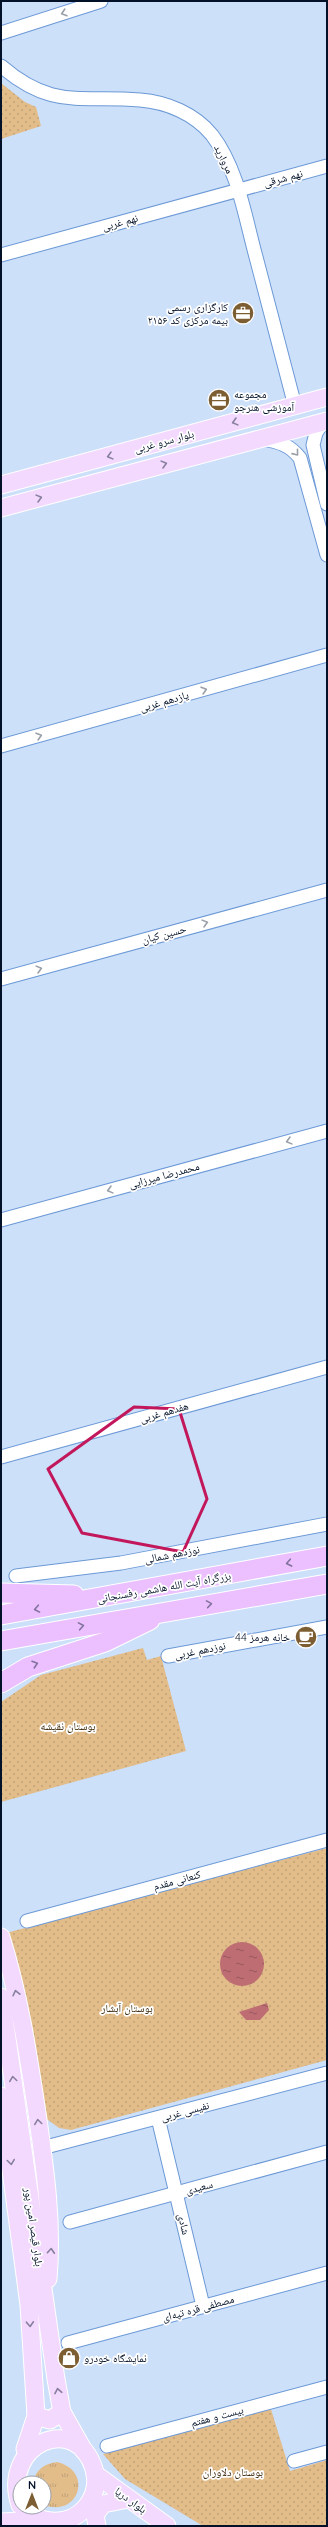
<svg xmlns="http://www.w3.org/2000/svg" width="328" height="2527" font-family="Quicksand,'Noto Naskh Arabic',sans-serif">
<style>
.grass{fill:url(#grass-tufts)}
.park{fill:url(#park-dots)}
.water{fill:url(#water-ripples)}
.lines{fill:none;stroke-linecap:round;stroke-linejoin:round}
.minor-casing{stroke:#6c99d6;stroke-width:15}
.major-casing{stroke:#fff;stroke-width:19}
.highway-casing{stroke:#fff;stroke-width:21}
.minor{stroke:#fff;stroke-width:13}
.major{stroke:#f4d9ff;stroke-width:17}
.highway{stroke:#ecc0ff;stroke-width:19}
.oneway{stroke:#9aa0a9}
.oneway2{stroke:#877f9e}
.oneway3{stroke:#83719e}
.marked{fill:none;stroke:#c2185b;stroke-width:3;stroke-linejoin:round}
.labels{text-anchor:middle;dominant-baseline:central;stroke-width:3.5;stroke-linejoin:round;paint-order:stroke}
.street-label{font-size:11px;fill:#021128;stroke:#fff}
.poi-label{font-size:11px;fill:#021128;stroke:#fff;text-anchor:end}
.park-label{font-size:11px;fill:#3b2708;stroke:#fff}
</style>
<defs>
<pattern id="grass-tufts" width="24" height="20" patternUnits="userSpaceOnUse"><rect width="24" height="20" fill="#e2bd8a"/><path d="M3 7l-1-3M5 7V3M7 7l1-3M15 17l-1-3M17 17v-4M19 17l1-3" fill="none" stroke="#c0a177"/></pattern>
<pattern id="park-dots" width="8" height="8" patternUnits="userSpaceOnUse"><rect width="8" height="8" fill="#e2bd8a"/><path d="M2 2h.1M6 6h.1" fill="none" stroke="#c0a177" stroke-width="1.8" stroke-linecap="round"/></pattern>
<pattern id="water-ripples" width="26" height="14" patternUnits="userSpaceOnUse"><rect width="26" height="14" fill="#be6d73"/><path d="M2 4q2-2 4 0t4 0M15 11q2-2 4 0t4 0" fill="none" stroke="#98585e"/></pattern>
</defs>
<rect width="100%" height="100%" fill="#cce0fa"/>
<path class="grass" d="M57,2462C94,2471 79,2518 44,2505V2483H33C35,2470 45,2463 57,2462Z"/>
<g class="park">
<path d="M1,83L25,102L36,107L41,126L1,139Z"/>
<path d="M143,1648L147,1660L161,1656L186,1751L1,1802V1702L41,1675Z"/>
<path d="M327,1848V2060L71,2130L59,2128L44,2117L6,1933Z"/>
<path d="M270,2406L290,2471L327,2460V2526H203L125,2479L103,2454Z"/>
</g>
<g class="water">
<circle cx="242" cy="1964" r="22"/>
<path d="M267,2003L269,2010L260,2020H246L239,2012Z"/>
</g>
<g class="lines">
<g class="minor-casing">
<g id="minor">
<path d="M1,33L101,1"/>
<path d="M1,66C52,110 81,95 140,100C167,102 195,114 212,135C238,169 245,217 256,257C269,306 282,356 295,406"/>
<path d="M1,255L327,166"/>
<path d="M323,422L316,433L313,445L327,504"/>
<path d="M263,439C279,442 290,445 300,458L327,555"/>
<path d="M1,746L327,655"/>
<path d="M1,979L327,890"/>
<path d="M1,1220L327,1131"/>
<path d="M1,1457L327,1367"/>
<path d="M16,1576L121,1563L327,1524"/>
<path d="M168,1656L327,1627"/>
<path d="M27,1921L327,1840"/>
<path d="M158,2118L203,2306"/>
<path d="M42,2148L327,2073"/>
<path d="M70,2222L327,2152"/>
<path d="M68,2343L327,2273"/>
<path d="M107,2446L327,2387"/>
<path d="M294,2461L327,2452"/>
</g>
</g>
<g class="major-casing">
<g id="major">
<path d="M1,485L327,397"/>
<path d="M1,508L327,421"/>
<path d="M1,1937C19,1994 28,2053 37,2113C45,2168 53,2223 48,2279"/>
<path d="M1,1997L56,2379L62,2412L84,2451"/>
<path d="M1,2096L29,2305L36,2416L25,2449"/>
<path d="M36,2416L50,2420L62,2412"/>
<path d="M95,2474L167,2526"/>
<path d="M20,2505C0,2444 76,2411 94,2469C98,2483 95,2496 86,2507C69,2527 40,2525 22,2507"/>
<path d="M1,2522L42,2520"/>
<path d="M97,2526L95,2515L103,2504L128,2499"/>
</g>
</g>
<g class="highway-casing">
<g id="highway">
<path d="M1,1593L74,1595"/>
<path d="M1,1615L327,1556"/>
<path d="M1,1641L327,1584"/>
<path d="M1,1683L28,1667L105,1642L150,1620"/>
</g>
</g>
<use href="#minor" class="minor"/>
<use href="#major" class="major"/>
<use href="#highway" class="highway"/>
</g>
<defs><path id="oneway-chevron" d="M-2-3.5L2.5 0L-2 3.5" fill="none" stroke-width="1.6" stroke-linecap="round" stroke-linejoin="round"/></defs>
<g class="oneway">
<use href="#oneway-chevron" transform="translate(64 13) rotate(162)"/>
<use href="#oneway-chevron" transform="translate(296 453) rotate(51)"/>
<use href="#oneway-chevron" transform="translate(204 690) rotate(-16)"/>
<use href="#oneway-chevron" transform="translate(39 736) rotate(-16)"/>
<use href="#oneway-chevron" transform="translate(205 923) rotate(-15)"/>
<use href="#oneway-chevron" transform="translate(39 969) rotate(-15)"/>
<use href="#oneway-chevron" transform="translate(289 1141) rotate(165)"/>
<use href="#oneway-chevron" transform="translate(110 1190) rotate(165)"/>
</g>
<g class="oneway2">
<use href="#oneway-chevron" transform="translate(235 422) rotate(165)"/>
<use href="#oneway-chevron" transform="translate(110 456) rotate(165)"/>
<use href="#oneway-chevron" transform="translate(164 464) rotate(-15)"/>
<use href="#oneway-chevron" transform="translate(39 498) rotate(-15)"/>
<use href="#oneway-chevron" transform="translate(16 1993) rotate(-103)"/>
<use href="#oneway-chevron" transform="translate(13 2079) rotate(-98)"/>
<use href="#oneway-chevron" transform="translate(38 2122) rotate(-98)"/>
<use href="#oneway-chevron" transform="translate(11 2162) rotate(82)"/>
<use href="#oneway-chevron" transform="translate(51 2251) rotate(-86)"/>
<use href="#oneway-chevron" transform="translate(30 2324) rotate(87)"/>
<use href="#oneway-chevron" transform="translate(58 2391) rotate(-101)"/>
</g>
<g class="oneway3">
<use href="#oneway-chevron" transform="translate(289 1563) rotate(169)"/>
<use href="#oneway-chevron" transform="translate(209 1604) rotate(-9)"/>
<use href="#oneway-chevron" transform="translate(37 1609) rotate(170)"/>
<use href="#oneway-chevron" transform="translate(81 1626) rotate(-10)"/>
<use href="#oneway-chevron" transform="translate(35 1664) rotate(-18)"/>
</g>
<path class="marked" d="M134,1407L179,1409L207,1499L183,1552L82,1533L48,1469Z"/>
<defs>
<g id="office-disc" transform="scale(1.15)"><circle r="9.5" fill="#7c5e32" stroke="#fff"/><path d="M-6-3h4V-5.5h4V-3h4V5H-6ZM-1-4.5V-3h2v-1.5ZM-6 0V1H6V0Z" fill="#fff"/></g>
<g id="cafe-disc" transform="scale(1.15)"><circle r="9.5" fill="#7c5e32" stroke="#fff"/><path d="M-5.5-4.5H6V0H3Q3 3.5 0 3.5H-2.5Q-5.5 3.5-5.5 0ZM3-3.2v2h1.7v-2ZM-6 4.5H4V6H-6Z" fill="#fff"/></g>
<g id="shop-disc" transform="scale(1.15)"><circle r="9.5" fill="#7c5e32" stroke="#fff"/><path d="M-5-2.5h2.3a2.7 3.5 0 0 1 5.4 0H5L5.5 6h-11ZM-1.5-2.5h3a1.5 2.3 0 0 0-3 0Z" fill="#fff"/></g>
</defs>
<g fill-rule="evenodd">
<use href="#office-disc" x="243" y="313"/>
<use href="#office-disc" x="219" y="400"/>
<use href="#cafe-disc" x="306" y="1637"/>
<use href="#shop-disc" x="69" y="2358"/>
</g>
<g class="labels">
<g class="street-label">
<text transform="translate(224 159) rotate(64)">مروارید</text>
<text transform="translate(283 178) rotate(-15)">نهم شرقی</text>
<text transform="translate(120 222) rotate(-15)">نهم غربی</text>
<text transform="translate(164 441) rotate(-15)">بلوار سرو غربی</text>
<text transform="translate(164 701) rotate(-16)">یازدهم غربی</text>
<text transform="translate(164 934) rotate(-15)">حسین کیان</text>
<text transform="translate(164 1175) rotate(-15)">محمدرضا میرزایی</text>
<text transform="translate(164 1412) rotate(-16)">هفدهم غربی</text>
<text transform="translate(172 1554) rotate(-11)">نوزدهم شمالی</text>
<text transform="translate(164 1587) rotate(-10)">بزرگراه آیت الله هاشمی رفسنجانی</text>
<text transform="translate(200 1650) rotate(-11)">نوزدهم غربی</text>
<text transform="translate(177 1880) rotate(-15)">کنعانی مقدم</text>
<text transform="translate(185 2111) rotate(-15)">نفیسی غربی</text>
<text transform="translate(199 2187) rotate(-15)">سعیدی</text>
<text transform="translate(184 2224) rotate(77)">شادی</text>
<text transform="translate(34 2227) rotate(82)">بلوار قیصر امین پور</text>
<text transform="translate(198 2308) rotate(-15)">مصطفی قره تپه‌ای</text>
<text transform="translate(217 2416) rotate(-15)">بیست و هفتم</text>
<text transform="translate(131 2500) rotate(36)">بلوار دریا</text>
</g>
<g class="poi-label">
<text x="228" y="307">کارگزاری رسمی<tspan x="228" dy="13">بیمه مرکزی کد ۲۱۵۶</tspan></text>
<text x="234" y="394" text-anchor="start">مجموعه<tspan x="234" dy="13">آموزشی هنرجو</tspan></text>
<text x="290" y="1637">خانه هرمز 44</text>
<text x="84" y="2358" text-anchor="start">نمایشگاه خودرو</text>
</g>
<g class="park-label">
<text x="68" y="1726">بوستان نقیشه</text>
<text x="127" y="2008">بوستان آبشار</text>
<text x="233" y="2472">بوستان دلاوران</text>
</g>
</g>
<rect width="328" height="2527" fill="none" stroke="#021128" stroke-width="4"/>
<g transform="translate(32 2495)"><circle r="19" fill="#ffffff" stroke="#9aa0a9"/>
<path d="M0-3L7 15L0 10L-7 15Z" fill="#7c5e32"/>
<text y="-6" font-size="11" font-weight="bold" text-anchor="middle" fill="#021128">N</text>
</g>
</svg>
